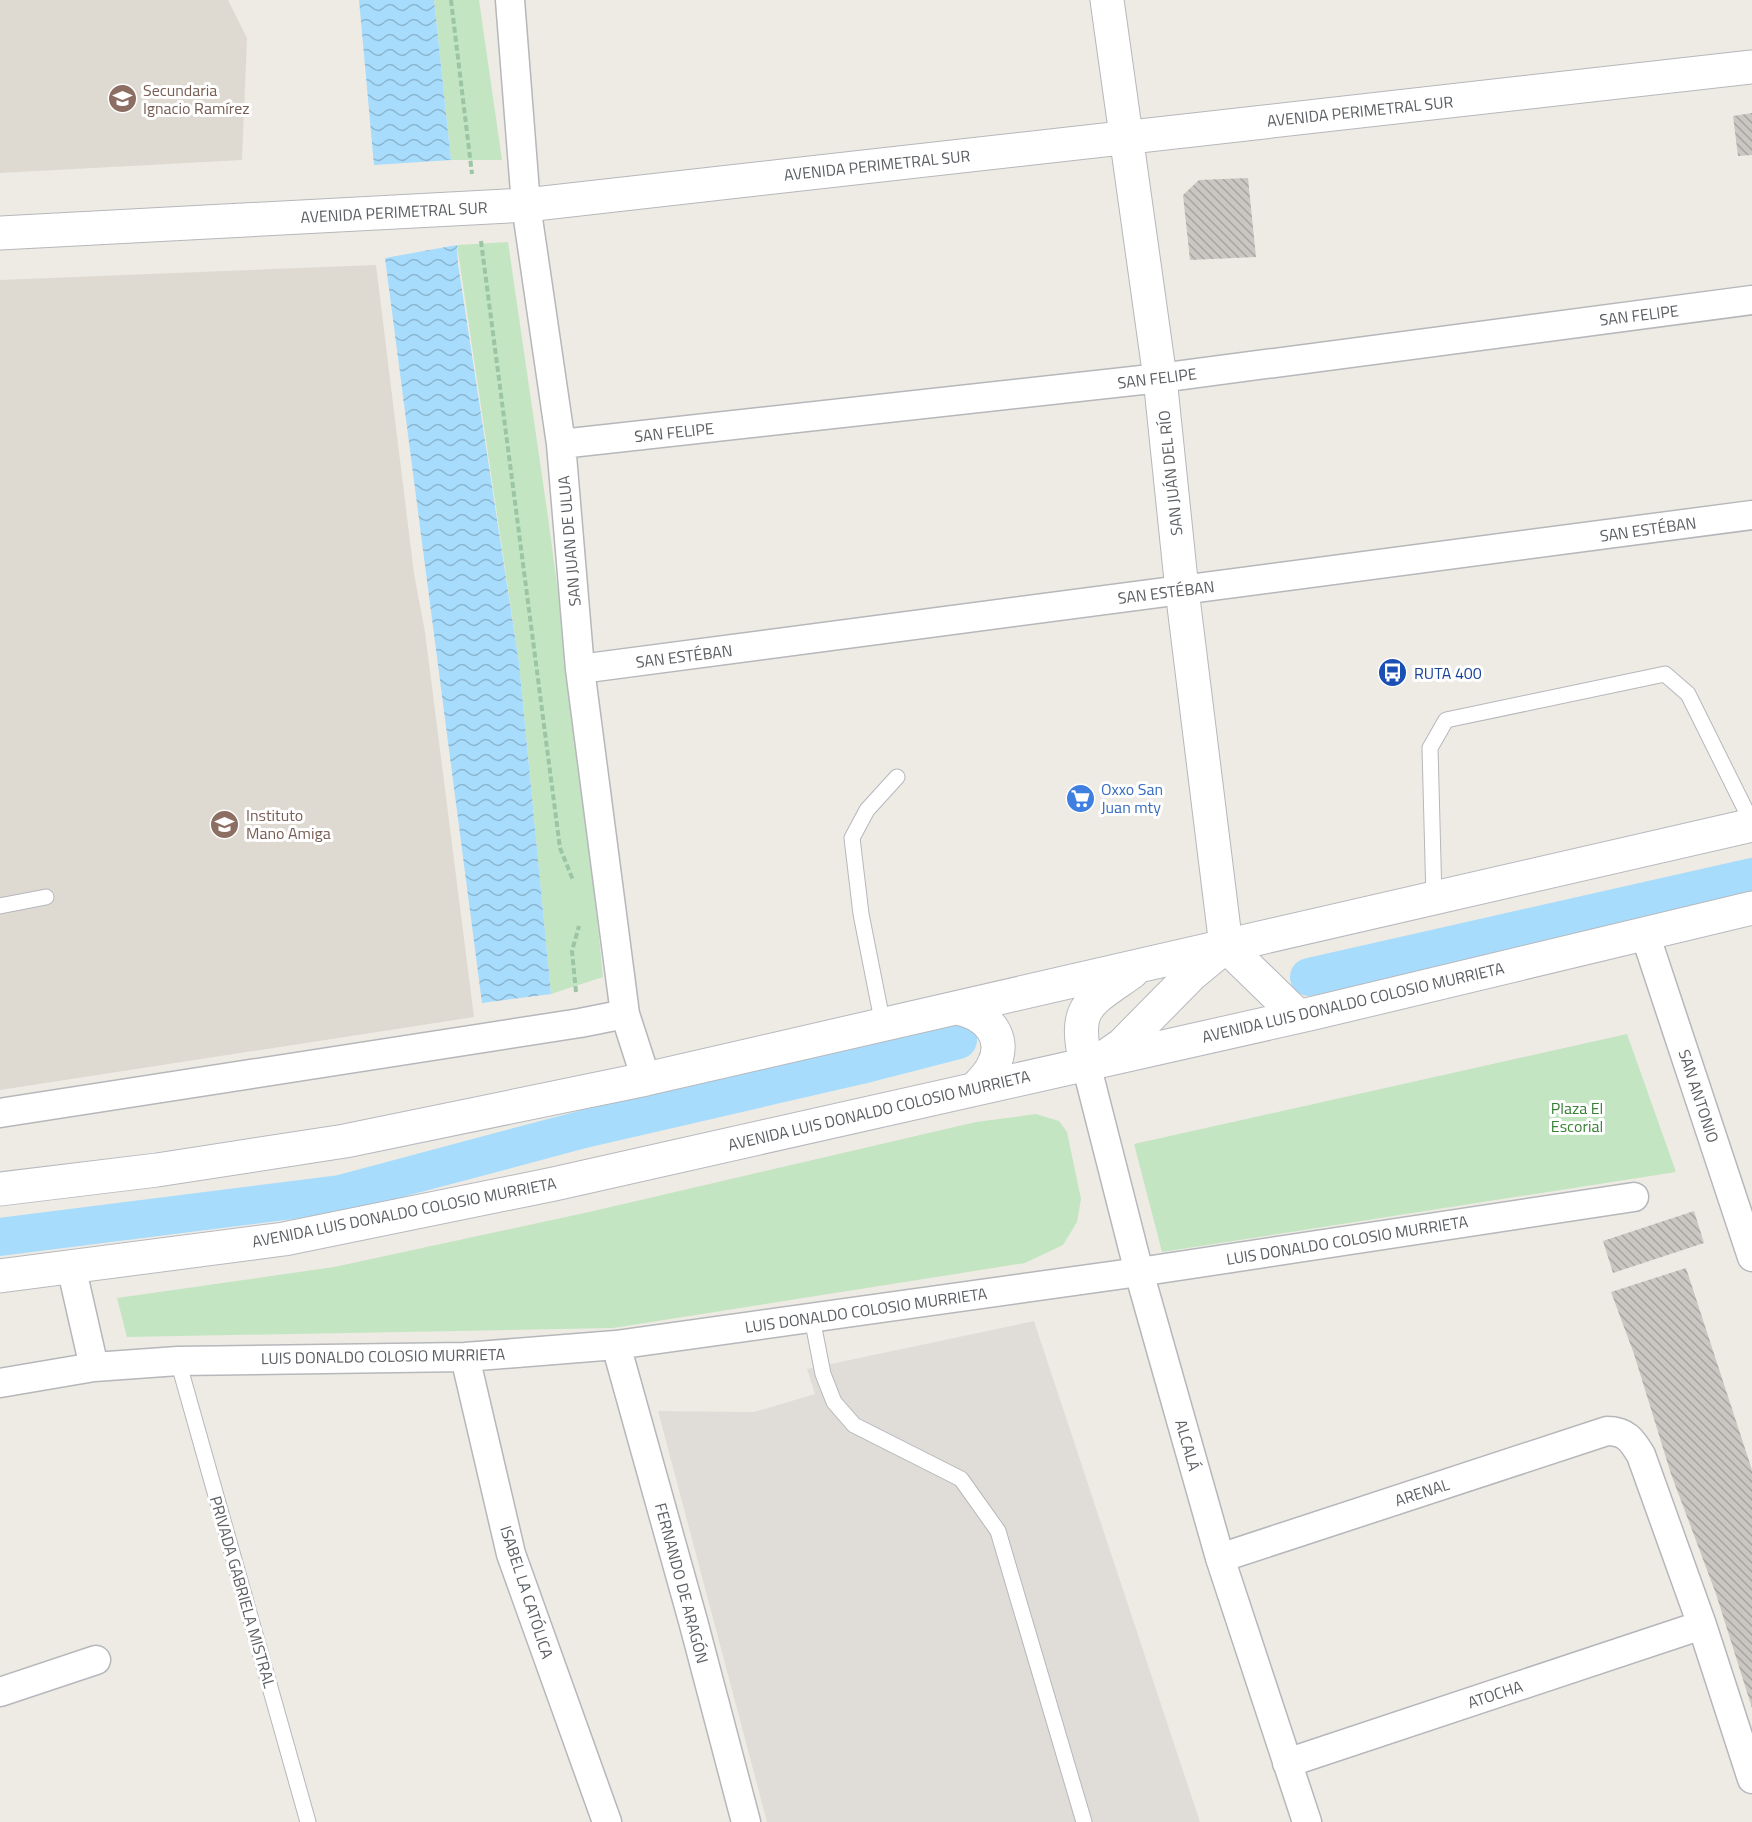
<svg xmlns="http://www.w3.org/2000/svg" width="1752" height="1822" viewBox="0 0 1752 1822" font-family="'Titillium Web',sans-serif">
<defs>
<pattern id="water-waves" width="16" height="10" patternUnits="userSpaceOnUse" patternTransform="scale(1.5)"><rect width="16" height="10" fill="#a7dcfc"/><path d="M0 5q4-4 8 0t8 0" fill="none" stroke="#8bb6d0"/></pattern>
<pattern id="building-back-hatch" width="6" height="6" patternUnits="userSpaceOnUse" patternTransform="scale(1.5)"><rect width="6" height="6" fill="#cac6c2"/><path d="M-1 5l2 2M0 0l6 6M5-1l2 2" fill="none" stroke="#a7a4a1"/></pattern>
</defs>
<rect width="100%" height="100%" fill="#eeebe4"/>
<!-- industrial -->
<path fill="#e0ddd9" d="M 1034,1321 L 1200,1822 L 767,1822 L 658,1411 L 754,1412 L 815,1394 L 807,1369 Z"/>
<!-- education -->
<path fill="#dedad2" d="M 0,0 L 228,0 L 247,38 L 242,160 L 0,173 Z
M 376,265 L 414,574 L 425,632 L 474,1017 L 0,1090 L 0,280 Z"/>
<!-- park -->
<path fill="#c4e5c2" d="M 434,0 L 479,0 L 502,160 L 451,160 Z
M 508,242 L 548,517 L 584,788 L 603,977 L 551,994 L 519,663 L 457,245 Z
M 1627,1034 L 1676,1172 L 1162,1252 L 1134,1144 Z
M 1036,1114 L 1059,1121 L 1067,1132 L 1081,1199 L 1077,1222 L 1063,1245 L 1025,1263 L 613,1328 L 127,1337 L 117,1298 L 334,1267 L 589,1212 L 976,1122 Z"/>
<!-- water -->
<path fill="url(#water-waves)" d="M 359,0 L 434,0 L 451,160 L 374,165 Z
M 457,245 L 458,264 L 519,663 L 551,994 L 482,1003 L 385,258 Z"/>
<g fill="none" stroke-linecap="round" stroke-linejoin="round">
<!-- canal -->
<path stroke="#a7dcfc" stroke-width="38" d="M 1309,977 L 1752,877
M 0,1237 L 340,1194 L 584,1129 L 861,1065 L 958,1040"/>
</g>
<!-- building -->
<path fill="url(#building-back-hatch)" d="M 1752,113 L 1752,155 L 1738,156 L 1733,116 Z
M 1248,178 L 1256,257 L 1190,260 L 1183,195 L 1199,180 Z
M 1694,1211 L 1704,1243 L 1613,1273 L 1603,1241 Z
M 1686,1268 L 1752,1470 L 1752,1708 L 1716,1594 L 1671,1474 L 1634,1354 L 1611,1292 Z"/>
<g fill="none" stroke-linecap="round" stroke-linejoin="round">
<defs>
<path id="service" d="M 1434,899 L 1430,748 L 1446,720 L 1665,674 L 1688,694 L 1752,823
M 0,906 L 46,897
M 883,1025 L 861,914 L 852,838 L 867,810 L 897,777
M 812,1318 L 823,1374 L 834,1402 L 854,1425 L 961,1479 L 998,1531 L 1084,1822
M 178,1361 L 308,1822"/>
<path id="minor" d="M 510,0 L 526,205 L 561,444 L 580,669 L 625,1014 L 646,1079
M 561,444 L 1160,378 L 1752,300
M 580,669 L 1752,515
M 1645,934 L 1752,1257
M 1086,1064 L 1139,1272 L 1220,1558 L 1307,1822
M 0,1113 L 580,1023 L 625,1014
M 71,1266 L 94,1367
M 616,1345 L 693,1621 L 746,1822
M 465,1357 L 511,1554 L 607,1822
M 0,1383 L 94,1367 L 178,1361 L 465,1357 L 616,1345 L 1139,1272 L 1634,1197
M 1220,1558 L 1607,1431 C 1626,1431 1632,1440 1641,1455 L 1702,1625 L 1752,1779
M 0,1692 L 96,1660
M 1287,1763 L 1702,1625"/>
<path id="tertiary" d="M 1107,0 L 1160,378 L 1182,590 L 1226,946
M 0,233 L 526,205 L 1752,67"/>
<path id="secondary" d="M 957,1008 C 985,1013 1009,1036 993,1066 C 989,1075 981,1082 975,1089
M 1106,1056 L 1122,1045 L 1192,974 L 1226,946 L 1298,1016
M 1086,1064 C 1073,1006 1087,1004 1132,972
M 0,1189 L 157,1170 L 345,1141 L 646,1079 L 1752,825
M 0,1276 L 284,1239 L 554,1184 L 1314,1013 L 1752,908"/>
</defs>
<!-- service casing -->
<use href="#service" stroke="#b5b7bb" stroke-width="17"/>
<!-- minor casing -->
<use href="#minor" stroke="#b5b7bb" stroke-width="31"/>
<!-- tertiary casing -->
<use href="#tertiary" stroke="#b5b7bb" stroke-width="35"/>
<!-- secondary casing -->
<use href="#secondary" stroke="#b6b9be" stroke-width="35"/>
<!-- path -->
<path stroke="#9bc5a4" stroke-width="4" stroke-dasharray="6 3" stroke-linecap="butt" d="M 451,0 L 472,174
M 481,241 L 560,848 L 573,880
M 576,992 L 572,951 L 579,926"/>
<!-- service -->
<use href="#service" stroke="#fff" stroke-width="15"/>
<!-- minor -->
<use href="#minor" stroke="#fff" stroke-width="28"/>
<!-- tertiary -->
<use href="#tertiary" stroke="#fff" stroke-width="33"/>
<!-- secondary -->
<use href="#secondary" stroke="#fff" stroke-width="33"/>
</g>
<!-- icons -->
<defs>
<symbol id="school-disc" viewBox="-11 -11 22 22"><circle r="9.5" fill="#8d6e63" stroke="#fff"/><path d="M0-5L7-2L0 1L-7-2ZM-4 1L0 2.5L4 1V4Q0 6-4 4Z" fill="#fff"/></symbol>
<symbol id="bus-disc" viewBox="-11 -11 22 22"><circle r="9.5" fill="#1a4fb4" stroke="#fff"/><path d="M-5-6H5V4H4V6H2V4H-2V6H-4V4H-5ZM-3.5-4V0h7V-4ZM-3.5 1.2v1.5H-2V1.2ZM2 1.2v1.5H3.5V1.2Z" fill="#fff"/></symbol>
<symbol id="supermarket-disc" viewBox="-11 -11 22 22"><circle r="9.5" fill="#3f7fe0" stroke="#fff"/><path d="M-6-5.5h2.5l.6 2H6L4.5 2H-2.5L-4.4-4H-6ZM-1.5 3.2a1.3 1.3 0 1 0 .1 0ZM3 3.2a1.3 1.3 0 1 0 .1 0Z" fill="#fff"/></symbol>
</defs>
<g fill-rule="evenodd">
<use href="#school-disc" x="106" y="82" width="33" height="33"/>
<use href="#bus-disc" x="1376" y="656" width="33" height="33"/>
<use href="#supermarket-disc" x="1064" y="782" width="33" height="33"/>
<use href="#school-disc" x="208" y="808" width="33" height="33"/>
</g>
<g text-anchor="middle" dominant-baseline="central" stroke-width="6" stroke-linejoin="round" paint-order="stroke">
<!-- education labels -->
<g font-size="16" fill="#785e54" stroke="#fff" text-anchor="start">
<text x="143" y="90">Secundaria<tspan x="143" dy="18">Ignacio Ramírez</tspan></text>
<text x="246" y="815">Instituto<tspan x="246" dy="18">Mano Amiga</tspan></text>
</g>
<!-- street labels -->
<g font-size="16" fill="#5c6064" stroke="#fff">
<text transform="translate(1360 111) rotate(-6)">AVENIDA PERIMETRAL SUR</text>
<text transform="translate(877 165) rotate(-6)">AVENIDA PERIMETRAL SUR</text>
<text transform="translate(394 212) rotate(-3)">AVENIDA PERIMETRAL SUR</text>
<text transform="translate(1639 315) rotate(-7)">SAN FELIPE</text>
<text transform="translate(1157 378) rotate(-7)">SAN FELIPE</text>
<text transform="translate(674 432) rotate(-6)">SAN FELIPE</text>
<text transform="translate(1170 473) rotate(-96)">SAN JUÁN DEL RÍO</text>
<text transform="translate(1648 529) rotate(-8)">SAN ESTÉBAN</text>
<text transform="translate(569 541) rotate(-95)">SAN JUAN DE ULUA</text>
<text transform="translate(1166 592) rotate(-7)">SAN ESTÉBAN</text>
<text transform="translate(684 656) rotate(-7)">SAN ESTÉBAN</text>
<text transform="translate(1353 1002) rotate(-13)">AVENIDA LUIS DONALDO COLOSIO MURRIETA</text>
<text transform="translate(1699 1096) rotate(72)">SAN ANTONIO</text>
<text transform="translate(879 1110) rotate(-13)">AVENIDA LUIS DONALDO COLOSIO MURRIETA</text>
<text transform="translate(404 1212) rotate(-11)">AVENIDA LUIS DONALDO COLOSIO MURRIETA</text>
<text transform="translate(1347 1240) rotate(-9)">LUIS DONALDO COLOSIO MURRIETA</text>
<text transform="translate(866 1310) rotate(-8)">LUIS DONALDO COLOSIO MURRIETA</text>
<text transform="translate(383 1356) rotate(-1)">LUIS DONALDO COLOSIO MURRIETA</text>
<text transform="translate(1188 1445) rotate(74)">ALCALÁ</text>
<text transform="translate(1422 1492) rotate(-18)">ARENAL</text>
<text transform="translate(682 1583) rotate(75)">FERNANDO DE ARAGÓN</text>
<text transform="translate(243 1592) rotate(74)">PRIVADA GABRIELA MISTRAL</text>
<text transform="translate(527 1592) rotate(72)">ISABEL LA CATÓLICA</text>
<text transform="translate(1495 1694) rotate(-18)">ATOCHA</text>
</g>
<!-- transit labels -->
<g font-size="16" fill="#164399" stroke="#fff" text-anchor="start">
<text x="1414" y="673">RUTA 400</text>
</g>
<!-- shop labels -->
<g font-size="16" fill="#366cbe" stroke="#fff" text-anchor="start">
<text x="1101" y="789">Oxxo San<tspan x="1101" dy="18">Juan mty</tspan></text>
</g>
<!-- park labels -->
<g font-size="16" fill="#388137" stroke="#fff">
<text x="1577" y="1108">Plaza El<tspan x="1577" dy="18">Escorial</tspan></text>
</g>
</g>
</svg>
